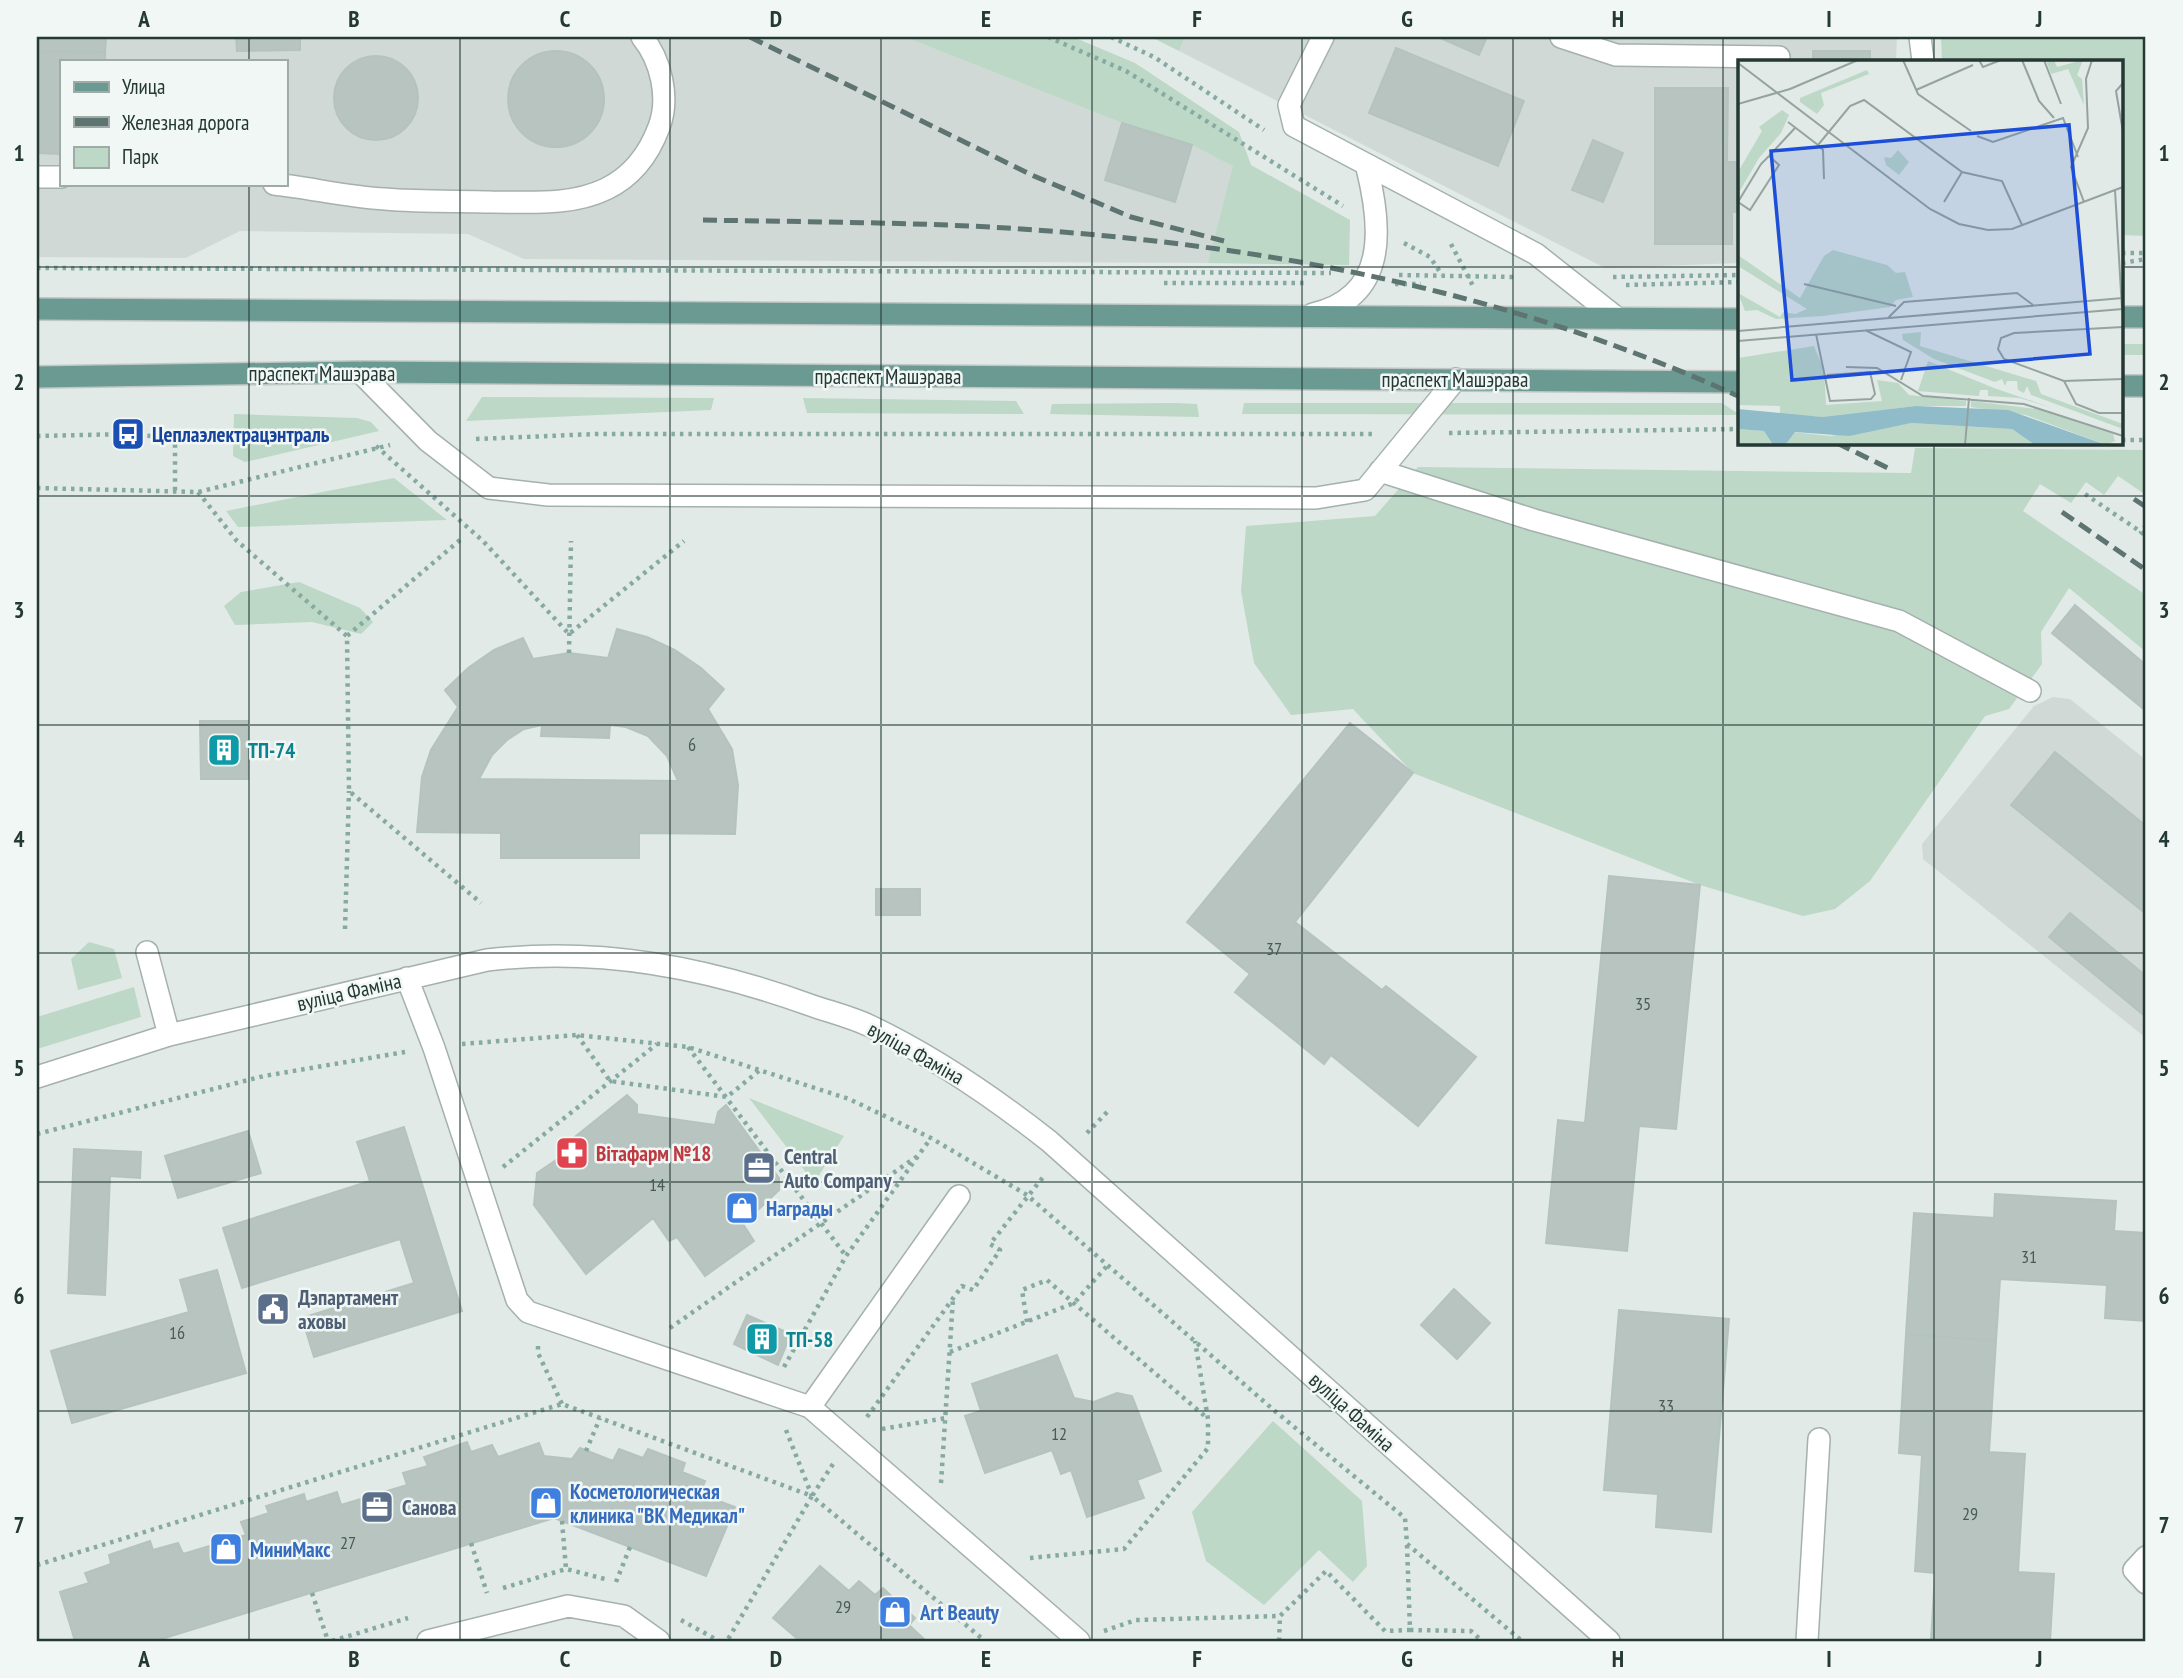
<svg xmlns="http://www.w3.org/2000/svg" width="2183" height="1678" viewBox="0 0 2183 1678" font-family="'PT Sans Narrow',sans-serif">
<rect width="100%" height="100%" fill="#e1eae7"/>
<!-- built -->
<path fill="#d0d9d6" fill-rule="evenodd" d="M 37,37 L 905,37 L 1122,123 L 1192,145 L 1234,166 L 1208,263 L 524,259 L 468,234 L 240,231 L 186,258 L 37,257 ZM 61,61 L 285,61 L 285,184 L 61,184 Z
M 1185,37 L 1897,37 L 1896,61 L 1740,61 L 1740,263 L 1605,268 L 1179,51 Z
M 2053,697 L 2070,699 L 2146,760 L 2146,1038 L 1923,859 L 1922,844 L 2034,706 Z"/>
<!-- green -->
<path fill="#bdd8c6" d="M 905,37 L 1073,37 L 1135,63 L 1239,132 L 1251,165 L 1350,220 L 1349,265 L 1208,263 L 1233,166 L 1192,145 L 1122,123 Z
M 1151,37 L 1185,37 L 1179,51 Z
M 1941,37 L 2146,37 L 2146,236 L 2122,235 L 2122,61 L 1942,61 Z
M 2122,344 L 2146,344 L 2146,355 L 2122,355 Z
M 482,397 L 714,398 L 711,410 L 466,421 Z
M 803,398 L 1016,401 L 1024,414 L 807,413 Z
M 1175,403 L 1197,404 L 1199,417 L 1050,414 L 1052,404 Z
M 1244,403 L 1722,403 L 1740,415 L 1242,414 Z
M 234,414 L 357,418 L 371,422 L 379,431 L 245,462 L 233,456 Z
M 1915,448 L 2146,450 L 2146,495 L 2118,476 L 2104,495 L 2086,482 L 2071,503 L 2040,484 L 2023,511 L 2146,595 L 2146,652 L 2069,588 L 2041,632 L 2042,664 L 2009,709 L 1985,716 L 1870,881 L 1835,909 L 1803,916 L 1700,885 L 1413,773 L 1353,709 L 1291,715 L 1254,663 L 1241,591 L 1246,526 L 1375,516 L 1418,467 L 1911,473 Z
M 394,478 L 447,520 L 238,527 L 226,511 Z
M 299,582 L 360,608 L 373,622 L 361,634 L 312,622 L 235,625 L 224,606 L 241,592 Z
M 89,942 L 114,949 L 122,978 L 78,990 L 71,959 Z
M 134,987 L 141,1017 L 37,1049 L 37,1017 Z
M 749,1098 L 844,1136 L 814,1183 Z
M 1273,1421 L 1362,1501 L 1367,1566 L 1353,1582 L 1319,1550 L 1264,1605 L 1206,1561 L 1192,1512 Z"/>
<!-- building -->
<path fill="#b7c4c0" stroke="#b5c3be" stroke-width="2" fill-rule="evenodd" d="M 37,37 L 106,37 L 105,52 L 37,51 Z
M 236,37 L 300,37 L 300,50 L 237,51 Z
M 1438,37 L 1487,37 L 1479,55 Z
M 1396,48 L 1524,101 L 1498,166 L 1369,113 Z
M508 99a48 48 0 1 1 96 0a48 48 0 1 1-96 0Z
M 37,51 L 105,52 L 105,61 L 61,61 L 61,154 L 37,153 Z
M 1813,51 L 1870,51 L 1870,61 L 1813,61 Z
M334 98a42 42 0 1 1 84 0a42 42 0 1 1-84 0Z
M 1655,88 L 1728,88 L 1727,162 L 1740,162 L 1740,212 L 1732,212 L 1732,244 L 1655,244 Z
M 1122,123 L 1192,145 L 1175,202 L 1105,180 Z
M 1593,140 L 1623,153 L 1603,202 L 1572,190 Z
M 2075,605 L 2146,665 L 2146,711 L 2052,633 Z
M 617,629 L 647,637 L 675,650 L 701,668 L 724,689 L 708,709 L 732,749 L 738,785 L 735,834 L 639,833 L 639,858 L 501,858 L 501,833 L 417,832 L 422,777 L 431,750 L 458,707 L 445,690 L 468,668 L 494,650 L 523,638 L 533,659 L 569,653 L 608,658 ZM 542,725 L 541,736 L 609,738 L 610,725 L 626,727 L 648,736 L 667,756 L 678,781 L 479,779 L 492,755 L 507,740 L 524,729 Z
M 200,721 L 248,721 L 248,779 L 201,779 Z
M 1350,723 L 1413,773 L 1295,922 L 1382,990 L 1386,986 L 1476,1057 L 1418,1126 L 1331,1055 L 1324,1064 L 1235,992 L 1250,974 L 1187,922 Z
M 2055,752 L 2146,826 L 2146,914 L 2011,805 Z
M 1609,876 L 1700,885 L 1676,1129 L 1639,1126 L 1627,1251 L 1546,1243 L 1558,1120 L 1585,1123 Z
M 876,889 L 920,889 L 920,915 L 876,915 Z
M 2070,913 L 2146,976 L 2146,1017 L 2049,937 Z
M 627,1095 L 637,1105 L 637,1114 L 715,1125 L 718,1112 L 726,1105 L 779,1178 L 779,1190 L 743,1224 L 754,1241 L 705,1276 L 677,1237 L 669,1241 L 653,1218 L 586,1274 L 534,1205 L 537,1173 L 559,1158 L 561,1148 Z
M 404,1127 L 462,1311 L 314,1357 L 302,1318 L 414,1283 L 400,1239 L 242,1288 L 223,1228 L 370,1181 L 357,1142 Z
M 248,1131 L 261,1173 L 178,1198 L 165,1156 Z
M 74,1149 L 141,1152 L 140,1178 L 110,1176 L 105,1295 L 68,1293 Z
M 1995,1194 L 2116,1201 L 2114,1231 L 2146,1233 L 2146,1321 L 2105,1318 L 2107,1285 L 2000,1279 L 1996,1341 L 1906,1334 L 1914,1213 L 1994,1218 Z
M 217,1270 L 246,1373 L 72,1423 L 51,1351 L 189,1312 L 180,1280 Z
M 1454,1289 L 1490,1323 L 1457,1359 L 1421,1325 Z
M 1619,1310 L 1729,1319 L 1711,1532 L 1656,1527 L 1658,1494 L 1604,1490 Z
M 747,1315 L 791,1334 L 778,1365 L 734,1344 Z
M 1906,1334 L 1996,1341 L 1989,1452 L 2025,1454 L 2018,1572 L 2054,1574 L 2050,1641 L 1931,1641 L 1935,1573 L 1915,1571 L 1922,1455 L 1899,1453 Z
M 1057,1355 L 1074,1398 L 1094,1402 L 1117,1393 L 1132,1396 L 1161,1471 L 1137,1480 L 1144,1498 L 1087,1517 L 1071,1470 L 1061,1474 L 1052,1450 L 985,1473 L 965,1416 L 981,1411 L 972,1384 Z
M 467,1442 L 471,1452 L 492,1445 L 498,1457 L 539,1443 L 544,1456 L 572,1459 L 580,1448 L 613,1461 L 619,1449 L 643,1458 L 648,1449 L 685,1463 L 682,1472 L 705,1481 L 700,1494 L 735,1507 L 706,1576 L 554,1518 L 155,1641 L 75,1641 L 60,1592 L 89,1583 L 85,1573 L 111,1564 L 109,1555 L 150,1541 L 153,1550 L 178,1543 L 183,1554 L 246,1535 L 241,1522 L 269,1513 L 266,1506 L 304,1494 L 306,1502 L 337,1492 L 341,1505 L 407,1485 L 403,1473 L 428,1466 L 424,1457 Z
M 820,1566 L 849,1591 L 859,1581 L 875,1595 L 883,1588 L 915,1618 L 909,1625 L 926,1641 L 800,1641 L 773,1618 Z"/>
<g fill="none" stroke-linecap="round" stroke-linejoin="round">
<defs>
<path id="minor" d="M 1323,37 L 1289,105 L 1294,126 L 1536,254 L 1617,318
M 1561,37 L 1616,55 L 1779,57
M 1920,37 L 1923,61
M 37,177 L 61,177
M 274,184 C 311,188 348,197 385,199 C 420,202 456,201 491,202 C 529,202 571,206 606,189 C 633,176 649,154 659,127 C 670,98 661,60 642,37
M 1313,314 C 1388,297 1382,228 1367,168
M 360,372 L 428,441 L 489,488 L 548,495 L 1316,498 L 1365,490 L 1456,379
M 1380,471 L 1534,520 L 1899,621 L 2030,691
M 147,952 L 169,1035
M 407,978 L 434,1048 L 517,1300 L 528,1312 L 810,1407 L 1079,1641
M 37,1077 L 169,1035 L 487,960 C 599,947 705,967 810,1005 C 830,1012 851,1017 870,1026 C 935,1057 993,1097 1049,1141 L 1609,1641
M 810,1407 L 959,1196
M 2146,1557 L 2134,1570 L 2146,1583
M 428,1641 L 568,1606 L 624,1616 L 659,1641
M 1807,1641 L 1819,1439"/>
<path id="major" d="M 37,309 L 1740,319
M 2122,317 L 2146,317
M 37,377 L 360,372 L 1740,382
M 2122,386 L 2146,386"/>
</defs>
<!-- minor casing -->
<use href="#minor" stroke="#a5b1ae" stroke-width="24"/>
<!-- major casing -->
<use href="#major" stroke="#c2c7c6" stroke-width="24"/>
<!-- path -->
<path stroke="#86aaa1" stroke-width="4.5" stroke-dasharray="3.5 5" stroke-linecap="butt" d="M 1048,37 L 1126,71 L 1343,206
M 1111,37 L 1154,57 L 1264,130
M 1404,243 L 1430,257 L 1442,275
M 1451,244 L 1473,286
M 2122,253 L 2146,253
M 2122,263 L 2146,259
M 37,268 L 1331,273
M 1399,275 L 1513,277
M 1613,277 L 1740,275
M 1164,283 L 1305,283
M 1395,284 L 1421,284
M 1626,285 L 1740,282
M 1449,433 L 1740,429
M 37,436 L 128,434 L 175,438 L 175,492
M 476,439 L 596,434 L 1374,434
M 2122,440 L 2146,440
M 376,446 L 483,541 L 569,634 L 684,541
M 37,488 L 198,492 L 390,445
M 198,492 L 237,541 L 347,636
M 2085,494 L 2141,532
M 2146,525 L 2141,532 L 2146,536
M 460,540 L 347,636 L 349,791 L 481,903
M 569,653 L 571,541
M 345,929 L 349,791
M 577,1035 L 610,1081 L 727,1097 L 761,1069
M 462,1044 L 577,1035 L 688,1047 L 849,1099 L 931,1138 L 1027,1195 L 1276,1412 L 1405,1518 L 1407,1544 L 1522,1641
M 688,1047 L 846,1256
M 1087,1133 L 1109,1110
M 37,1134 L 264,1076 L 405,1052
M 503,1167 L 657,1044
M 1027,1322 L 1022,1290 L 1047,1280 L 1207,1418
M 670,1328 L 919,1155
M 538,1346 L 538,1353 L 562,1404
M 950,1352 L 1074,1303 L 1107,1266
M 784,1367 L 846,1256 L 931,1138
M 867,1417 L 962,1286 L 973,1290 L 1000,1250 L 990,1244 L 1044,1176
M 882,1429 L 946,1418
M 786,1430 L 812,1496
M 586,1451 L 600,1418
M 833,1464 L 812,1496 L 985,1641
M 941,1483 L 953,1299
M 562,1521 L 566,1569
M 471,1543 L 487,1593
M 1407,1545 L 1410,1630 L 1471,1631 L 1482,1641
M 1030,1558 L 1124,1549 L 1208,1448 L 1208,1419 L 1195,1341
M 37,1565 L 562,1404 L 812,1496 L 727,1641
M 616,1582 L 630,1547
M 503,1588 L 566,1569 L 609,1580
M 312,1593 L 328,1641
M 681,1620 L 719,1641
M 1104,1631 L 1136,1620 L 1280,1616
M 332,1641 L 408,1618
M 1279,1641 L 1280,1616 L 1326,1571 L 1385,1631 L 1410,1630"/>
<!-- minor -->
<use href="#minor" stroke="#fff" stroke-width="21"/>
<!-- major -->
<use href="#major" stroke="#6b9a92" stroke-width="21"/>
<!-- rail -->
<path stroke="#5e7470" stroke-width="5" stroke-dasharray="14 7" stroke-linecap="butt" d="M 750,37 L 1034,176 L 1131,217 L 1224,241
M 703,220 C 804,222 906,222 1007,228 C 1263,244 1506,290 1740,397
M 1837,443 L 1892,470
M 2134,499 L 2146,507
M 2062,512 L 2146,570"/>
</g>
<!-- grid -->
<path fill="none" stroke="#243834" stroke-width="2" stroke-opacity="0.55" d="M 249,37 L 249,61M 460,37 L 460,1641M 670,37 L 670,1641M 881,37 L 881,1641M 1092,37 L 1092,1641M 1302,37 L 1302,1641M 1513,37 L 1513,1641M 1723,37 L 1723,1641M 1934,37 L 1934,61M 249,184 L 249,1641M 37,267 L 1740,267M 2122,267 L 2146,267M 1934,443 L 1934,1641M 37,496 L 2146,496M 37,725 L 2146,725M 37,953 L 2146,953M 37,1182 L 2146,1182M 37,1411 L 2146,1411"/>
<!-- icons -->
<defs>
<symbol id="bus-square" viewBox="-11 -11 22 22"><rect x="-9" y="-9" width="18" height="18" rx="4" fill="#1a4fb4" stroke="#f1f7f4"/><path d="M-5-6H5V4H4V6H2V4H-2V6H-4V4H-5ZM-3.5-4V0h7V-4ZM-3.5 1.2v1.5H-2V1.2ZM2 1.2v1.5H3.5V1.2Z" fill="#fff"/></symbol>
<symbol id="building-square" viewBox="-11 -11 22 22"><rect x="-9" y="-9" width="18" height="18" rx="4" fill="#0f9aa8" stroke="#f1f7f4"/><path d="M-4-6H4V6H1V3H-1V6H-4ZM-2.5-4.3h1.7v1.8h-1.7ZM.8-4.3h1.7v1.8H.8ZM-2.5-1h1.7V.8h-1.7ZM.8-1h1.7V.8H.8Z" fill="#fff"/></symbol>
<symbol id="pharmacy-square" viewBox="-11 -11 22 22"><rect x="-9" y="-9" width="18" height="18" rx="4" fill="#e0444e" stroke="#f1f7f4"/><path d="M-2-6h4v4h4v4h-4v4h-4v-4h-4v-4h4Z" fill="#fff"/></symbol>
<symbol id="office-square" viewBox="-11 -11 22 22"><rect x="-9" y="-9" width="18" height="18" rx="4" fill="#5c6f8a" stroke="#f1f7f4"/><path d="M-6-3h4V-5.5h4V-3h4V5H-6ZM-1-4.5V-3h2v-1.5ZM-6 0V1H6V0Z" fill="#fff"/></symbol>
<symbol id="shop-square" viewBox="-11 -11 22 22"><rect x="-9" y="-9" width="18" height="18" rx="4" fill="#3f7fe0" stroke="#f1f7f4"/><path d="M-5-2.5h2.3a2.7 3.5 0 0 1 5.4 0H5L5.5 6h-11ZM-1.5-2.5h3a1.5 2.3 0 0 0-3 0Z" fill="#fff"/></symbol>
<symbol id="civic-square" viewBox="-11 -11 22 22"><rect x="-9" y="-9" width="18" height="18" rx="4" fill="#5c6f8a" stroke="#f1f7f4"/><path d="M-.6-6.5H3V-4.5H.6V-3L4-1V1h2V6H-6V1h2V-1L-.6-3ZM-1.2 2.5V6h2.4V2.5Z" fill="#fff"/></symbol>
</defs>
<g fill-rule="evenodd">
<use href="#bus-square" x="109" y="415" width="38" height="38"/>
<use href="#building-square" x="205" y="731" width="38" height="38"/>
<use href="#pharmacy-square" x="553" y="1134" width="38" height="38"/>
<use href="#office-square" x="740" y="1149" width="38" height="38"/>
<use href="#shop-square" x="723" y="1189" width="38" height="38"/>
<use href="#civic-square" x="254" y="1290" width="38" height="38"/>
<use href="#building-square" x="743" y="1320" width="38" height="38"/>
<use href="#shop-square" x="527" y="1484" width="38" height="38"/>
<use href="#office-square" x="358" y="1488" width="38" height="38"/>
<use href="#shop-square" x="207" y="1530" width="38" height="38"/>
<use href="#shop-square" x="876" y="1593" width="38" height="38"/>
</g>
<g text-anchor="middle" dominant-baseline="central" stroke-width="5" stroke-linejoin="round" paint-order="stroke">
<!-- number labels -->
<g font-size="18" fill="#495b57">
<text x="692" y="744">6</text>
<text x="1274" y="948">37</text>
<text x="1643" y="1003">35</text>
<text x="657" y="1184">14</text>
<text x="2029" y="1256">31</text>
<text x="177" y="1332">16</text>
<text x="1666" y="1405">33</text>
<text x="1059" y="1433">12</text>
<text x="1970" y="1513">29</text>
<text x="348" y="1542">27</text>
<text x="843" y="1606">29</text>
</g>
<!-- street labels -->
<g font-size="21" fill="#243834" stroke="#f1f7f4">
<text x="322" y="373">праспект Машэрава</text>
<text x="888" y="376">праспект Машэрава</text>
<text x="1455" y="379">праспект Машэрава</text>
<text transform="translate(349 992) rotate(-13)">вуліца Фаміна</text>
<text transform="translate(916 1053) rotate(29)">вуліца Фаміна</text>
<text transform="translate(1352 1412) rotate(42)">вуліца Фаміна</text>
</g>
<!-- transit labels -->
<g font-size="21" font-weight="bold" fill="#164399" stroke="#f1f7f4" text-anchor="start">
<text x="152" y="434">Цеплаэлектрацэнтраль</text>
</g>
<!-- culture labels -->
<g font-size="21" font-weight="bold" fill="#0d838f" stroke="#f1f7f4" text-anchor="start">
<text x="248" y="750">ТП-74</text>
<text x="786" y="1339">ТП-58</text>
</g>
<!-- health labels -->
<g font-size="21" font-weight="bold" fill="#be3a42" stroke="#f1f7f4" text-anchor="start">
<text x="596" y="1153">Вітафарм №18</text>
</g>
<!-- service labels -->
<g font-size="21" font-weight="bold" fill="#4e5e75" stroke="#f1f7f4" text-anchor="start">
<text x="784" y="1156">Central<tspan x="784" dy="24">Auto Company</tspan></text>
<text x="298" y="1297">Дэпартамент<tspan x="298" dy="24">аховы</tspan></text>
<text x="402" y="1507">Санова</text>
</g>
<!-- shop labels -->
<g font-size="21" font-weight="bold" fill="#366cbe" stroke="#f1f7f4" text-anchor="start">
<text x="766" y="1208">Награды</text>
<text x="570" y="1491">Косметологическая<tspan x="570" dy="24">клиника "ВК Медикал"</tspan></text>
<text x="250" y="1549">МиниМакс</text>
<text x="920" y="1612">Art Beauty</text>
</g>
</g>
<!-- overview -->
<g transform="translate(1738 60)">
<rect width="385" height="385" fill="#e1eae7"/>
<path d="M 308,0 L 316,0 L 319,7 L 345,0 L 339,15 L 344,19 L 346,45 L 330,9 L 313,14 ZM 129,10 L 131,14 L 83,33 L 86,45 L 79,54 L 62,42 L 62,38 ZM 44,50 L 51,55 L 43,73 L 21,98 L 0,134 L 0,112 L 24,71 L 21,67 ZM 160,90 L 171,102 L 161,115 L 148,105 L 146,97 L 153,98 ZM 95,190 L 149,205 L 158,213 L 167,212 L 175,237 L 158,240 L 152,247 L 85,256 L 38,259 L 19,250 L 7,251 L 0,233 L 42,257 L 45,252 L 57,254 L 69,249 L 0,206 L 0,195 L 62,238 L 86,196 ZM 183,272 L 182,286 L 298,321 L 303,334 L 385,364 L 385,369 L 293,335 L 289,326 L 286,333 L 280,330 L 279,321 L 269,321 L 267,326 L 264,319 L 257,322 L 196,299 L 165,280 L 164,274 ZM 76,286 L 86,310 L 88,345 L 144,341 L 139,320 L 160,323 L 171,335 L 228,341 L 228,346 L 178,346 L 84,357 L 42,355 L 42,346 L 0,345 L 0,298 ZM 190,301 L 256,328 L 314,348 L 282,338 L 250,336 L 250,330 L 242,330 L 241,336 L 180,331 ZM 233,341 L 298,349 L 375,374 L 377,381 L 368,385 L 288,355 L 233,347 ZM 173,363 L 274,369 L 297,385 L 47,385 L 54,372 L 92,376 ZM 0,369 L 26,371 L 35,385 L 0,385 Z" fill="#bdd8c6"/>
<path d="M 178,346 L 270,350 L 368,385 L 297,385 L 274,369 L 173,363 L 111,376 L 57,372 L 47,385 L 35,385 L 26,371 L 0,369 L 0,349 L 84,357 Z" fill="#90bbc8"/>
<path fill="none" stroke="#95a39f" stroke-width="2" d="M 165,0 L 180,34 L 233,71M 241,0 L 245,7 L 263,0M 284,0 L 301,41 L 316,58M 306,0 L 323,44M 0,3 L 192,149 L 221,164 L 250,170 L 274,169 L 385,127M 385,23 L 378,31 L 385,72M 178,30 L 235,5M 0,44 L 52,29 L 120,0M 50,62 L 80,85M 239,76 L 255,82 L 325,58 L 340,97M 31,96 L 41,105 L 12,150 L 0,142 L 23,104 L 31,96 L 57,68M 86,119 L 85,90 L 80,85 L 112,46 L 126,40 L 224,112 L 264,121 L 284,165M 377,130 L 384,249M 206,142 L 224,112M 346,142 L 333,107 L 350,68 L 348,19 L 354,0M 66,224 L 158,246M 150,258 L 166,242 L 279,233 L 295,245M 127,270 L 173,292 L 163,320M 0,271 L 385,238M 78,274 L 92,341 L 133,339 L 137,334 L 132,312 L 89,315M 0,281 L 385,249M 108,307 L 139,308 L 185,336 L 286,344 L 385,376M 385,319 L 326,321 L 338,344 L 361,353 L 385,353M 326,321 L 266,299 L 260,289 L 263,278 L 276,273 L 385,267M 227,385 L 231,338"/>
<path fill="#1d4ed8" fill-opacity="0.15" stroke="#1d4ed8" stroke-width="3.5" d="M 331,65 L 352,294 L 54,320 L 33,91 Z"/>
<rect width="385" height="385" fill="none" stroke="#243834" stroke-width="3.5"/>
</g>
<!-- border -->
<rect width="2183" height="1678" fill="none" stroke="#f1f7f4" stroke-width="77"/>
<!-- legend -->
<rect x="60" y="60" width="228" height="126" fill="#f1f7f4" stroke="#9faba7" stroke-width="2"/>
<rect x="74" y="82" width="35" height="10" fill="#6b9a92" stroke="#9faba7" stroke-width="2"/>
<text x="122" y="94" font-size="21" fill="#243834">Улица</text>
<rect x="74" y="117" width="35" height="10" fill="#5e7470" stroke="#9faba7" stroke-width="2"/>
<text x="122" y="130" font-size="21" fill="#243834">Железная дорога</text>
<rect x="74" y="147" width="35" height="21" fill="#bdd8c6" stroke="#9faba7" stroke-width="2"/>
<text x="122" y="164" font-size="21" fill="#243834">Парк</text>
<rect x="38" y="38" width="2106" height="1602" fill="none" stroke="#243834" stroke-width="2.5"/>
<g font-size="23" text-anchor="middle" font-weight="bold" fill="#243834">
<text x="144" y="27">A</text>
<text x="354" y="27">B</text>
<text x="565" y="27">C</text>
<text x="776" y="27">D</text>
<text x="986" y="27">E</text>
<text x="1197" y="27">F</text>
<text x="1407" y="27">G</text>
<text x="1618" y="27">H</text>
<text x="1829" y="27">I</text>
<text x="2039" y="27">J</text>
<text x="19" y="161">1</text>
<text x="2164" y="161">1</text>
<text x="19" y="390">2</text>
<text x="2164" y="390">2</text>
<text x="19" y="618">3</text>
<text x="2164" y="618">3</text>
<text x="19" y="847">4</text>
<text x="2164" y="847">4</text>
<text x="19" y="1076">5</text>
<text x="2164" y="1076">5</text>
<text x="19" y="1304">6</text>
<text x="2164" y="1304">6</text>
<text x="19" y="1533">7</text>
<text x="2164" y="1533">7</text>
<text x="144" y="1667">A</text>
<text x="354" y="1667">B</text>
<text x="565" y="1667">C</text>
<text x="776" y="1667">D</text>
<text x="986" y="1667">E</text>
<text x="1197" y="1667">F</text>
<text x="1407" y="1667">G</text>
<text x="1618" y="1667">H</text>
<text x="1829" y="1667">I</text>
<text x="2039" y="1667">J</text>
</g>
</svg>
